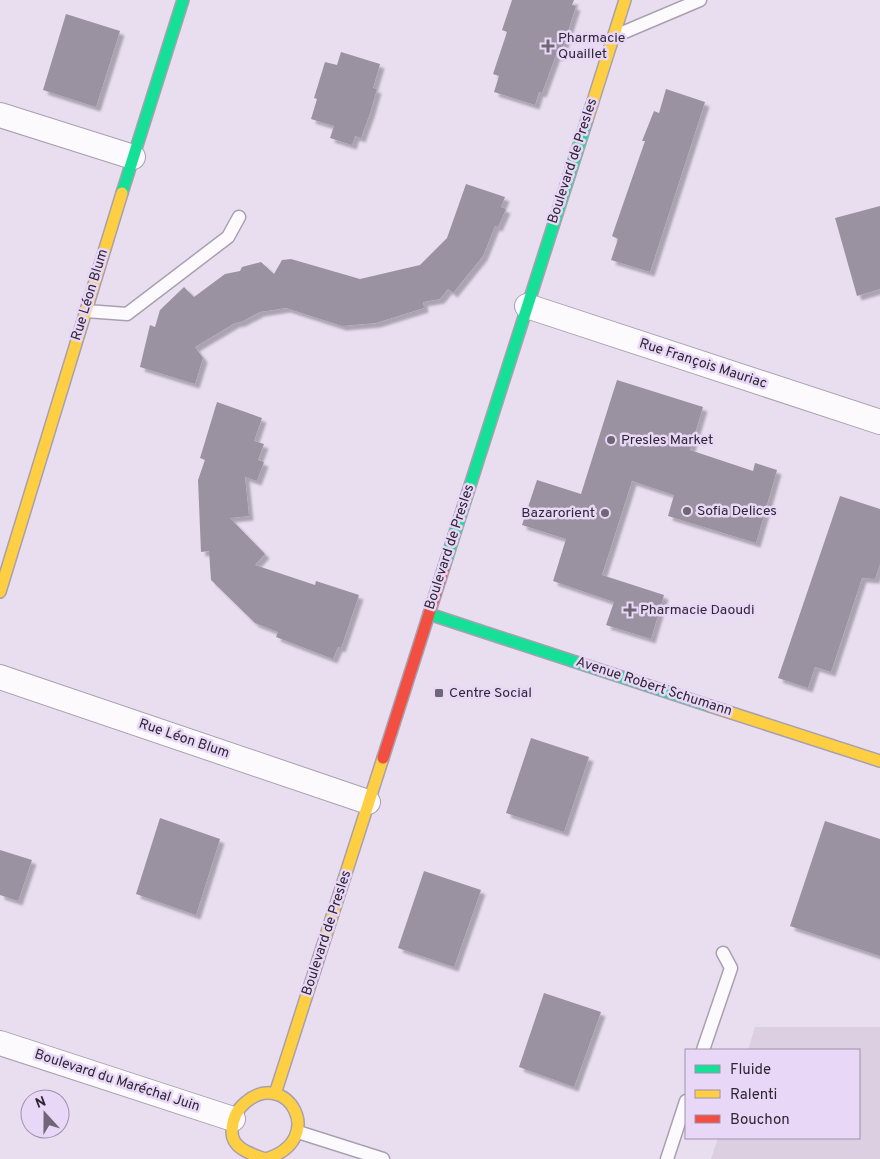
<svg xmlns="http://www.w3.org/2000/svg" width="880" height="1159" viewBox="0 0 880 1159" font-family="Overpass,sans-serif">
<defs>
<filter id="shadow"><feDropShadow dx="4.5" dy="4.5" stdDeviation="1" flood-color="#0004"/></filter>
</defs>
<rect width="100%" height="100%" fill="#e8def0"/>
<!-- education -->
<path fill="#dbcfe1" d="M 755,1027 L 880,1027 L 880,1159 L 711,1159 L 718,1138 L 859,1138 L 859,1050 L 748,1050 Z"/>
<!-- building -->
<path fill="#9a92a1" filter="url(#shadow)" d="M 512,0 L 574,0 L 572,5 L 576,6 L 560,56 L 556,55 L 542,93 L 539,92 L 535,105 L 494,92 L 499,76 L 493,74 L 507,32 L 502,30 Z
M 66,14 L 120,31 L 96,107 L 43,90 Z
M 341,52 L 380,64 L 373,88 L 377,89 L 370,113 L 361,138 L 355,136 L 352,145 L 330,138 L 334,126 L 311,119 L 317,99 L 314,98 L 325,62 L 337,65 Z
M 666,89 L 705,102 L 650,272 L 611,260 L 618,239 L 612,236 L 645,141 L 642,141 L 654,111 L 659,113 Z
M 466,184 L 505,197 L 501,207 L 506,209 L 498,227 L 495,226 L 483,256 L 453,293 L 448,289 L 440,299 L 423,302 L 424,308 L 376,323 L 342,326 L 286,308 L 260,312 L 241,322 L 235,323 L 195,347 L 203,358 L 195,384 L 140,367 L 150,325 L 155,327 L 160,310 L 184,287 L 194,297 L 225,274 L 240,271 L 242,267 L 261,262 L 274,274 L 282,260 L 291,259 L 360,279 L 420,265 L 447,238 Z
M 880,206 L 880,289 L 857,296 L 835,218 Z
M 617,380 L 703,407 L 690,450 L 753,471 L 755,463 L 777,470 L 756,543 L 668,516 L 674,495 L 632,481 L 602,575 L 664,595 L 651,639 L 606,625 L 614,602 L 553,581 L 566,539 L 522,525 L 537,480 L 581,494 Z
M 217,402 L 262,418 L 254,441 L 264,444 L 258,460 L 264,462 L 257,481 L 245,477 L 249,516 L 230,518 L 265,554 L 255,565 L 315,585 L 316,581 L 359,595 L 341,648 L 338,647 L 333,659 L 276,637 L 278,632 L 255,623 L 211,580 L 209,551 L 201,552 L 198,480 L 205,460 L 200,458 Z
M 840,496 L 880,509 L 880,564 L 875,579 L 862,578 L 831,672 L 815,667 L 808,688 L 778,678 Z
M 531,738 L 589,757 L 564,832 L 506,813 Z
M 160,818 L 220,839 L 196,915 L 136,894 Z
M 825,821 L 880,839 L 880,956 L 790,926 Z
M 0,850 L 32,860 L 18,901 L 0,895 Z
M 424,871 L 481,890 L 454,967 L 398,948 Z
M 544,993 L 601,1012 L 574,1087 L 519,1067 Z"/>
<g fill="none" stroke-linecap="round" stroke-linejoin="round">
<defs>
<path id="lane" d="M 615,36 L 700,0
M 86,311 L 127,314 L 228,237 L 239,217
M 703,1050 L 731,968 L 723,953
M 298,1132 L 383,1159
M 667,1159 L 686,1101"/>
<path id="street" d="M 0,115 L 133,157
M 527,306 L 880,422
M 0,677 L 368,802
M 0,1043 L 233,1119"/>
<path id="fast" d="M 122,193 L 183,0
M 444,567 L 587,120
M 429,614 L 710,706"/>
<path id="slow" d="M 587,120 L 625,0
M 0,592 L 122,193
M 710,706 L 880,761
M 275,1094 L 383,758
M 265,1159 C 252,1154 232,1149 232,1132 C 232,1120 236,1110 246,1102 C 286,1068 329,1139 266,1159"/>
<path id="jam" d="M 383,758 L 444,567"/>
</defs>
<!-- lane casing -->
<use href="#lane" stroke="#a8a0af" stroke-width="15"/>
<!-- street casing -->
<use href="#street" stroke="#a8a0af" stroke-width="26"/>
<!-- fast casing -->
<use href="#fast" stroke="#a8a0af" stroke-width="14"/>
<!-- slow casing -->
<use href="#slow" stroke="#a8a0af" stroke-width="14"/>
<!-- jam casing -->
<use href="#jam" stroke="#a8a0af" stroke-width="14"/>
<!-- lane -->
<use href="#lane" stroke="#fcfafd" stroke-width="12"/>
<!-- street -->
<use href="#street" stroke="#fcfafd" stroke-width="24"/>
<!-- fast -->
<use href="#fast" stroke="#16e098" stroke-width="11"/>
<!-- slow -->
<use href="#slow" stroke="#ffcf43" stroke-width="11"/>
<!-- jam -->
<use href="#jam" stroke="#f24e42" stroke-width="11"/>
</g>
<!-- markers -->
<g fill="#6f6776" stroke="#e9d7f7" stroke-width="2">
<path d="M545.5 38.5h5v5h5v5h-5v5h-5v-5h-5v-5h5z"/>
<circle cx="611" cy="440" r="5"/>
<circle cx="687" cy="511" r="5"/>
<circle cx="605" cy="513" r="5"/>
<path d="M627.5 602.5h5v5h5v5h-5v5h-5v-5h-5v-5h5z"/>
<rect x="434" y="688" width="10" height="10" rx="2.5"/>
</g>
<g text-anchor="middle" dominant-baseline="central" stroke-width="5" stroke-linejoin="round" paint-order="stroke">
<!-- poi labels -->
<g font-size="14" fill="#2e2734" stroke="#e9d7f7" text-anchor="start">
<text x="558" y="38">Pharmacie<tspan x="558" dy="16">Quaillet</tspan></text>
<text x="621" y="440">Presles Market</text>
<text x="697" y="511">Sofia Delices</text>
<text x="595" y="513" text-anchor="end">Bazarorient</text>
<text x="640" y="610">Pharmacie Daoudi</text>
<text x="449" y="693">Centre Social</text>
</g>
<!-- street labels -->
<g font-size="14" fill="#2e2734" stroke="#e9d7f7">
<text transform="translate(573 161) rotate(-72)">Boulevard de Presles</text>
<text transform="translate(90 295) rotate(-73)">Rue Léon Blum</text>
<text transform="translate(703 364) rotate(18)">Rue François Mauriac</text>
<text transform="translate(450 547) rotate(-72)">Boulevard de Presles</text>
<text transform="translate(654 687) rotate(18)">Avenue Robert Schumann</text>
<text transform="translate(184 739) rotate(19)">Rue Léon Blum</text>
<text transform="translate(327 933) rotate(-72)">Boulevard de Presles</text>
<text transform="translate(117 1081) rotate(18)">Boulevard du Maréchal Juin</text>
</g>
</g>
<!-- legend -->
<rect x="685" y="1049" width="175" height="90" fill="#e9d7f7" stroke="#9e91a9"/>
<rect x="695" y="1065" width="25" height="8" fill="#16e098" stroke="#9e91a9"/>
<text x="730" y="1074" font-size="15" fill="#2e2734">Fluide</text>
<rect x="695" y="1090" width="25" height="8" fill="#ffcf43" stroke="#9e91a9"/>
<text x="730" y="1099" font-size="15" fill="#2e2734">Ralenti</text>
<rect x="695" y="1115" width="25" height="8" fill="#f24e42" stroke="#9e91a9"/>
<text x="730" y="1124" font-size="15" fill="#2e2734">Bouchon</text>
<!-- north arrow -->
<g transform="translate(45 1114) rotate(339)"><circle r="24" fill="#e9d7f7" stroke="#9e91a9"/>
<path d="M0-4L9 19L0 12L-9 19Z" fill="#6f6776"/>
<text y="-8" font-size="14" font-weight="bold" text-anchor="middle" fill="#2e2734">N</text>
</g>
</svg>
